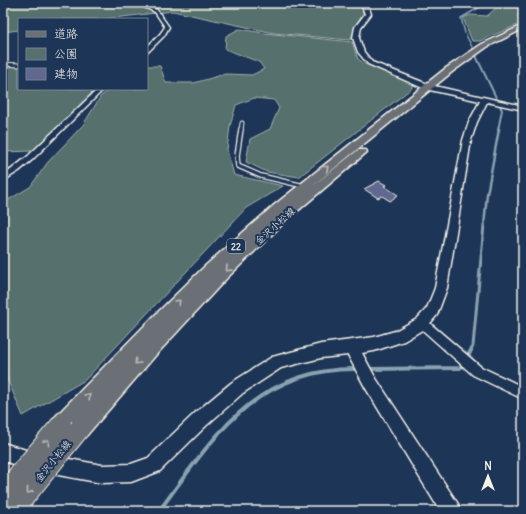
<svg xmlns="http://www.w3.org/2000/svg" width="526" height="514" viewBox="0 0 526 514" font-family="Delius,'Klee One',sans-serif">
<rect width="100%" height="100%" fill="#1d3557"/>
<filter id="ink" filterUnits="userSpaceOnUse"><feTurbulence type="fractalNoise" baseFrequency=".025" numOctaves="2"/><feDisplacementMap in="SourceGraphic" scale="8" xChannelSelector="R" yChannelSelector="G"/><feConvolveMatrix kernelMatrix="1 2 1 2 8 2 1 2 1" color-interpolation-filters="sRGB"/></filter>
<g filter="url(#ink)">
<!-- green -->
<path fill="#55706d" stroke="#a4b0aa" d="M 3,3 L 360,3 L 363,12 L 350,40 L 274,33 L 173,11 L 105,19 L 19,19 L 19,30 L 3,32 Z
M 523,6 L 523,13 L 517,15 L 522,23 L 480,41 L 472,41 L 463,18 L 470,15 L 487,16 L 497,7 Z
M 239,29 L 264,33 L 352,42 L 358,59 L 365,64 L 412,84 L 412,88 L 299,177 L 267,172 L 246,162 L 250,139 L 270,129 L 279,108 L 274,100 L 254,98 L 236,105 L 230,126 L 227,150 L 234,175 L 283,186 L 246,208 L 85,380 L 23,416 L 3,369 L 3,203 L 30,187 L 48,162 L 83,125 L 101,96 L 111,89 L 147,89 L 147,66 L 160,66 L 166,83 L 194,83 L 225,74 L 252,75 L 264,69 L 259,62 L 225,49 L 226,36 Z
M 3,65 L 19,65 L 19,89 L 96,89 L 33,151 L 3,152 Z"/>
<g fill="none" stroke-linecap="round" stroke-linejoin="round">
<!-- stream-far4 -->
<path stroke="#8aa2b0" stroke-width="1.5" d="M 477,57 L 465,33 L 461,18 L 487,3"/>
<!-- stream-far3 -->
<path stroke="#8aa2b0" stroke-width="2" d="M 476,56 L 502,110 L 498,130"/>
<!-- stream-far2 -->
<path stroke="#8aa2b0" stroke-width="2.5" d="M 484,226 L 487,194 L 499,129"/>
<!-- stream-far1 -->
<path stroke="#8aa2b0" stroke-width="3" d="M 471,351 L 473,346 L 484,225"/>
<!-- stream -->
<path stroke="#8aa2b0" stroke-width="4" d="M 467,359 L 471,350
M 368,369 L 460,368 L 465,364
M 159,511 C 213,438 256,367 358,369"/>
</g>
<!-- building -->
<path fill="#60688f" stroke="#f4f1e8" d="M 379,181 L 386,185 L 384,186 L 398,195 L 390,201 L 382,196 L 378,198 L 364,189 Z"/>
<g fill="none" stroke-linecap="round" stroke-linejoin="round">
<defs>
<path id="lane-far1" d="M 3,64 L 19,65
M 241,130 L 242,123"/>
<path id="lane" d="M 241,129 L 237,156 L 238,166 L 261,176 L 304,186"/>
<path id="street" d="M 135,3 L 140,3 L 157,10 L 169,27 L 164,36 L 149,51 L 147,51 L 147,47 L 160,34 L 165,27 L 155,12 Z
M 522,16 L 523,16 L 523,19 L 521,18 Z
M 98,89 L 104,89 L 32,160 L 19,171 L 3,181 L 3,176 L 27,157 Z
M 422,318 L 426,320 L 481,367 L 523,387 L 523,399 L 473,375 L 418,326 L 417,323 L 418,320 Z"/>
<path id="secondary" d="M 361,3 L 367,3 L 371,14 L 361,27 L 359,38 L 364,52 L 372,62 L 430,85 L 523,106 L 523,110 L 487,102 L 477,122 L 471,140 L 447,288 L 437,315 L 427,327 L 404,341 L 374,351 L 362,353 L 375,377 L 458,504 L 460,511 L 440,511 L 365,387 L 348,355 L 321,358 L 281,368 L 243,393 L 207,425 L 160,471 L 131,482 L 102,483 L 36,471 L 3,461 L 3,443 L 36,453 L 102,465 L 131,464 L 148,458 L 195,413 L 231,383 L 272,357 L 321,344 L 374,337 L 395,331 L 417,319 L 427,308 L 435,288 L 463,140 L 469,122 L 480,101 L 425,89 L 368,64 L 358,52 L 353,38 L 355,27 L 365,14 Z"/>
<path id="primary" d="M 523,25 L 523,29 L 487,47 L 452,72 L 310,188 L 358,150 L 366,150 L 367,152 L 287,220 L 226,279 L 155,356 L 87,435 L 80,438 L 73,435 L 71,429 L 61,435 L 54,432 L 51,425 L 54,418 L 154,316 L 205,266 L 273,206 L 446,68 L 482,44 Z"/>
</defs>
<!-- lane-far1 casing -->
<use href="#lane-far1" stroke="#f4f1e8" stroke-width="5"/>
<!-- lane casing -->
<use href="#lane" stroke="#f4f1e8" stroke-width="6"/>
<!-- street casing -->
<use href="#street" stroke="#f4f1e8" stroke-width="3"/>
<!-- secondary casing -->
<use href="#secondary" stroke="#f4f1e8" stroke-width="3"/>
<!-- primary casing -->
<use href="#primary" stroke="#f4f1e8" stroke-width="3"/>
<!-- lane-far1 -->
<use href="#lane-far1" stroke="#1d3557" stroke-width="3"/>
<!-- lane -->
<use href="#lane" stroke="#1d3557" stroke-width="3.5"/>
<!-- street -->
<use href="#street" fill="#1d3557" fill-rule="evenodd"/>
<!-- secondary -->
<use href="#secondary" fill="#1d3557" fill-rule="evenodd"/>
<!-- primary -->
<use href="#primary" fill="#6b7074" fill-rule="evenodd"/>
<defs>
<path id="primary-bridge" d="M 3,493 L 61,425
M 13,511 L 80,428"/>
</defs>
<!-- primary-bridge casing -->
<use href="#primary-bridge" stroke="#f4f1e8" stroke-width="22" stroke-linecap="butt"/>
<!-- primary-bridge -->
<use href="#primary-bridge" stroke="#6b7074" stroke-width="20"/>
</g>
<!-- one-way arrows -->
<defs><path id="oneway-chevron" d="M-2-3.5L2.5 0L-2 3.5" fill="none" stroke-width="1.6" stroke-linecap="round" stroke-linejoin="round"/></defs>
<g stroke="#bdbdba">
<use href="#oneway-chevron" transform="translate(326 168) rotate(-38)"/>
<use href="#oneway-chevron" transform="translate(228 269) rotate(136)"/>
<use href="#oneway-chevron" transform="translate(178 302) rotate(-45)"/>
<use href="#oneway-chevron" transform="translate(137 362) rotate(133)"/>
<use href="#oneway-chevron" transform="translate(88 396) rotate(-47)"/>
<use href="#oneway-chevron" transform="translate(47 442) rotate(-50)"/>
<use href="#oneway-chevron" transform="translate(29 491) rotate(129)"/>
</g>
</g>
<g text-anchor="middle" dominant-baseline="central" stroke-width="4" stroke-linejoin="round" paint-order="stroke">
<!-- shield labels -->
<rect fill="#1d3557" stroke="#b4b9bc" stroke-width="1" x="227" y="239" width="18" height="14" rx="3"/>
<g font-size="9" font-weight="bold" fill="#f4f1e8">
<text x="236" y="246">22</text>
</g>
<!-- street labels -->
<g font-size="10" fill="#f4f1e8" stroke="#1d3557">
<text transform="translate(275 226) rotate(-42)">金沢小松線</text>
<text transform="translate(53 461) rotate(-51)">金沢小松線</text>
</g>
</g>
<!-- margin -->
<rect width="526" height="514" fill="none" stroke="#1d3557" stroke-width="16"/>
<rect x="8" y="8" width="510" height="498" fill="none" stroke="#f4f1e8" stroke-width="1.5" filter="url(#ink)"/>
<!-- legend -->
<rect x="18" y="18" width="130" height="72" fill="#1d3557" stroke="#738091"/>
<rect x="26" y="31" width="20" height="6" fill="#6b7074" stroke="#738091"/>
<text x="54" y="38" font-size="12" fill="#f4f1e8">道路</text>
<rect x="26" y="48" width="20" height="12" fill="#55706d" stroke="#738091"/>
<text x="54" y="58" font-size="12" fill="#f4f1e8">公園</text>
<rect x="26" y="68" width="20" height="12" fill="#60688f" stroke="#738091"/>
<text x="54" y="78" font-size="12" fill="#f4f1e8">建物</text>
<!-- north arrow -->
<g transform="translate(488 476)" stroke="#1d3557" stroke-width="3" paint-order="stroke">
<path d="M0-3L7 15L0 10L-7 15Z" fill="#f4f1e8"/>
<text y="-6" font-size="11" font-weight="bold" text-anchor="middle" fill="#f4f1e8">N</text>
</g>
</svg>
